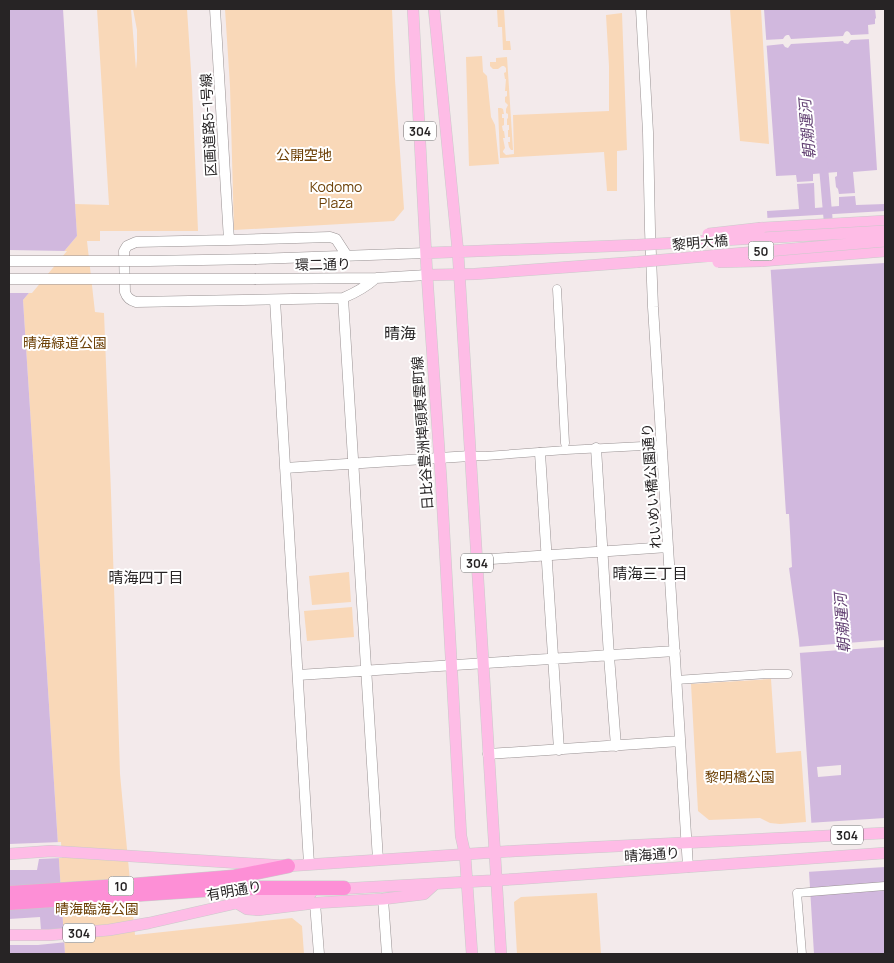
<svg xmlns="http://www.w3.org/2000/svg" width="894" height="963" viewBox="0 0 894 963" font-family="Manrope,'Noto Sans JP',sans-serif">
<rect width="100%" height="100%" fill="#f3eaeb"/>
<!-- green -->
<path fill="#f9d8b8" d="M 97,9 L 131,9 L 136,69 L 137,59 L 137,30 L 133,9 L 187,9 L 192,86 L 198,231 L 100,231 L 100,241 L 87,241 L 95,312 L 104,313 L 111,493 L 120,774 L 135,935 L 292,918 L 302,926 L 304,954 L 65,954 L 23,300 L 77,236 L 75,204 L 109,205 Z
M 225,9 L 392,9 L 395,80 L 404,209 L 394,221 L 234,230 L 230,86 Z
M 497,9 L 504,9 L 506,41 L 510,41 L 511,50 L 503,50 L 502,27 L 498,27 Z
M 730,9 L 761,9 L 769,144 L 740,141 Z
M 622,13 L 627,150 L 617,151 L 617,191 L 607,191 L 604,152 L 500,158 L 498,108 L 501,108 L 503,109 L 504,114 L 502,114 L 502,118 L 504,118 L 504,125 L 502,126 L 503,131 L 504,131 L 505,138 L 503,138 L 505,148 L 503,151 L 503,152 L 506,155 L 514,154 L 513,115 L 609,111 L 609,66 L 606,15 Z
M 482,56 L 483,72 L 487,76 L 491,117 L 495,125 L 499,164 L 469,166 L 466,57 Z
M 507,57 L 513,150 L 511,150 L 509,147 L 508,142 L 510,142 L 510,137 L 508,137 L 508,130 L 509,130 L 509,125 L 507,125 L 507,119 L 508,118 L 508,114 L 506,113 L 506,109 L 508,105 L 505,102 L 505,97 L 507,96 L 507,91 L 505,91 L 506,79 L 505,79 L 504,73 L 506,72 L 506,68 L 504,66 L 502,66 L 498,69 L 493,69 L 490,66 L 490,62 L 496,62 L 496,58 Z
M 349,572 L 351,602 L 312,605 L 309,576 Z
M 352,607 L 354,637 L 307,641 L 304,611 Z
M 771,679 L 776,753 L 801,751 L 806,822 L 780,824 L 770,823 L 760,818 L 709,820 L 698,811 L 691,684 Z
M 597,893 L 601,954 L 517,954 L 514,902 L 521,897 Z"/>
<!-- water -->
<path fill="#d1b8de" d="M 9,9 L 63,9 L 77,236 L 23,300 L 65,954 L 9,954 Z
M 764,9 L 875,9 L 876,18 L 875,19 L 875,24 L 868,25 L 877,170 L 853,172 L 855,193 L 839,194 L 838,189 L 836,187 L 835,177 L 837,176 L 837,172 L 813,174 L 813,181 L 797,182 L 796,175 L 776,176 Z
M 814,183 L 815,208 L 839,206 L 839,197 L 855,196 L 856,205 L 885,204 L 885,954 L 814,954 L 809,871 L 814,871 L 813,847 L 799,640 L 789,568 L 792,567 L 789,514 L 786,514 L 767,211 L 799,209 L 797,184 Z"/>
<!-- pier -->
<path fill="#f3eaeb" d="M 847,31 L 849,32 L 851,35 L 871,34 L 871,39 L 851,40 L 848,44 L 844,43 L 843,41 L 791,44 L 788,48 L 785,47 L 783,44 L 764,46 L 764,40 L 783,39 L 785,36 L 787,35 L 789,35 L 791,39 L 843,36 L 845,32 Z
M 885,211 L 885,263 L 769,270 L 766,218 Z
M 9,250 L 67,251 L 32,293 L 9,293 Z
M 885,640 L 885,647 L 798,653 L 797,647 Z
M 841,765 L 841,775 L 818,777 L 817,767 Z
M 885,818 L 885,867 L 806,872 L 807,869 L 811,869 L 808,823 Z
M 61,842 L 62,858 L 39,859 L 37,870 L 9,870 L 9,844 Z
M 40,917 L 41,930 L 66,929 L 67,942 L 38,945 L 9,945 L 9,919 Z"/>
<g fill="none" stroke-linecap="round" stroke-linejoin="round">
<!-- canal -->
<path stroke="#d1b8de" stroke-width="9" d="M 823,161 L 828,218"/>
<defs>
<path id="street" d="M 557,289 L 565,443
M 470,456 L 486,456 L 566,450 L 662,445
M 676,680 L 766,674 L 788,674
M 802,954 L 797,893 L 885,886"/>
<path id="secondary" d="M 215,9 L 229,240
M 641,9 L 648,132 L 650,230 L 653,307 L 688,867
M 347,256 L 336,239 L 330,237 L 229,240 L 136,242 L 127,246 L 124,251 L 125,292 C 127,298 130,300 136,302 L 343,298 C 355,293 366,287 376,278
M 256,259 L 426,253
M 256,279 L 376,278 L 427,275
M 343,298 L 378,860
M 275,300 L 309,864
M 596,448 L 609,656 L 616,746
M 540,453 L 559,750
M 285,468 L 470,456
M 477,560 L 668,547
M 298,675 L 675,651
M 488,754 L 680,741
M 383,899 L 387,954
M 315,903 L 319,954"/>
<path id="primary" d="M 413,9 L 427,275 L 441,478 L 461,836 L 465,854 L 472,954
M 434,9 L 458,252 L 501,954
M 761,228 L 885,221
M 426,253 L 637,245
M 761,261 L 885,251
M 427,275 L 475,274 L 637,262
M 9,854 L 51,851 L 288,866 L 515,851 L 885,833
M 337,889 L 517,879 L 885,853
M 237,903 L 247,909 L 258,910 L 315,903 L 383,899 L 424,894 L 435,884
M 9,935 L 49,935 L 109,930 L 149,923 L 237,903 L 311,893"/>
<path id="highway" d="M 9,893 L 135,885 L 233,877 L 288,866
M 9,903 L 233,888 L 344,888"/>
</defs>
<!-- street casing -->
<use href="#street" stroke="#999293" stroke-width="9"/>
<!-- secondary casing -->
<use href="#secondary" stroke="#999293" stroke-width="11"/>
<!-- primary casing -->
<use href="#primary" stroke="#cbcacb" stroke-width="12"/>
<!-- highway casing -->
<use href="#highway" stroke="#cbcacb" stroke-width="15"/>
<!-- street -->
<use href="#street" stroke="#fff" stroke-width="8"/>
<!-- secondary -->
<use href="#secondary" stroke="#fff" stroke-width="10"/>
<!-- primary -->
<use href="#primary" stroke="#febce6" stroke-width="11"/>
<!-- highway -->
<use href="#highway" stroke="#fd8fd6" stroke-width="14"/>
<defs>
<path id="secondary-bridge" d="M 9,261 L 149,261 L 256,259
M 9,279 L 256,279"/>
<path id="primary-bridge" d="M 708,234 L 761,228
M 637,245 L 885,231
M 637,262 L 885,241
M 718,262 L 761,261"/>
</defs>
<!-- secondary-bridge casing -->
<use href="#secondary-bridge" stroke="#999293" stroke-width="11" stroke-linecap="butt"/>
<!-- primary-bridge casing -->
<use href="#primary-bridge" stroke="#cbcacb" stroke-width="12" stroke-linecap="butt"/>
<!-- secondary-bridge -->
<use href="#secondary-bridge" stroke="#fff" stroke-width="10"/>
<!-- primary-bridge -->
<use href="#primary-bridge" stroke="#febce6" stroke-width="11"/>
</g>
<g text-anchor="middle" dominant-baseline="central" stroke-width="4" stroke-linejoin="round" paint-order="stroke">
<!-- shield labels -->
<g fill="#fff" stroke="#686666" stroke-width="1">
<rect x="404" y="121.5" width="32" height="19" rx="4"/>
<rect x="748.5" y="241.5" width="25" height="19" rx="4"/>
<rect x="461" y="553.5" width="32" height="19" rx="4"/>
<rect x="831" y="825.5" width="32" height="19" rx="4"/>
<rect x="108.5" y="876.5" width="25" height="19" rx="4"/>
<rect x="63" y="923.5" width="32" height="19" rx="4"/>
</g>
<g font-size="12" font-weight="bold" fill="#272425">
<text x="420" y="131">304</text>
<text x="761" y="251">50</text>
<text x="477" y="563">304</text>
<text x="847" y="835">304</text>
<text x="121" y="886">10</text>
<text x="79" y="933">304</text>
</g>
<!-- street labels -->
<g font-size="14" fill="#272425" stroke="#fff">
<text transform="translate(208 125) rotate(-93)">区画道路5-1号線</text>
<text transform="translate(700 242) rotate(-5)">黎明大橋</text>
<text transform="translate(323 264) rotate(-1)">環二通り</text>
<text transform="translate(422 433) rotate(-94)">日比谷豊洲埠頭東雲町線</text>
<text transform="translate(651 486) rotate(-94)">れいめい橋公園通り</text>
<text transform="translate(652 854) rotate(-4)">晴海通り</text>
<text transform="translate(234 890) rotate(-10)">有明通り</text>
</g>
<!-- park labels -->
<g font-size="14" fill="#6d4107" stroke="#fff">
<text x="304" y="154">公開空地</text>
<text x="336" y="186">Kodomo<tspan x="336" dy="16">Plaza</tspan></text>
<text x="65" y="342">晴海緑道公園</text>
<text x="740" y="776">黎明橋公園</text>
<text x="97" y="908">晴海臨海公園</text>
</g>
<!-- water labels -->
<g font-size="15" font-style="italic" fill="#634173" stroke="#fff">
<text transform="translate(807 129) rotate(-95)">朝潮運河</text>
<text transform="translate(842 623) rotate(-94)">朝潮運河</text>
</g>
<!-- neighbourhood labels -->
<g font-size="15" fill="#272425" stroke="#fff">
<text x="650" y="573">晴海三丁目</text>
<text x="146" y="577">晴海四丁目</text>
</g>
<!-- quarter labels -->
<g font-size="16" fill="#272425" stroke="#fff">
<text x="400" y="333">晴海</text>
</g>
</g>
<!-- border -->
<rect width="894" height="963" fill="none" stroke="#272425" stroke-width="20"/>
</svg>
